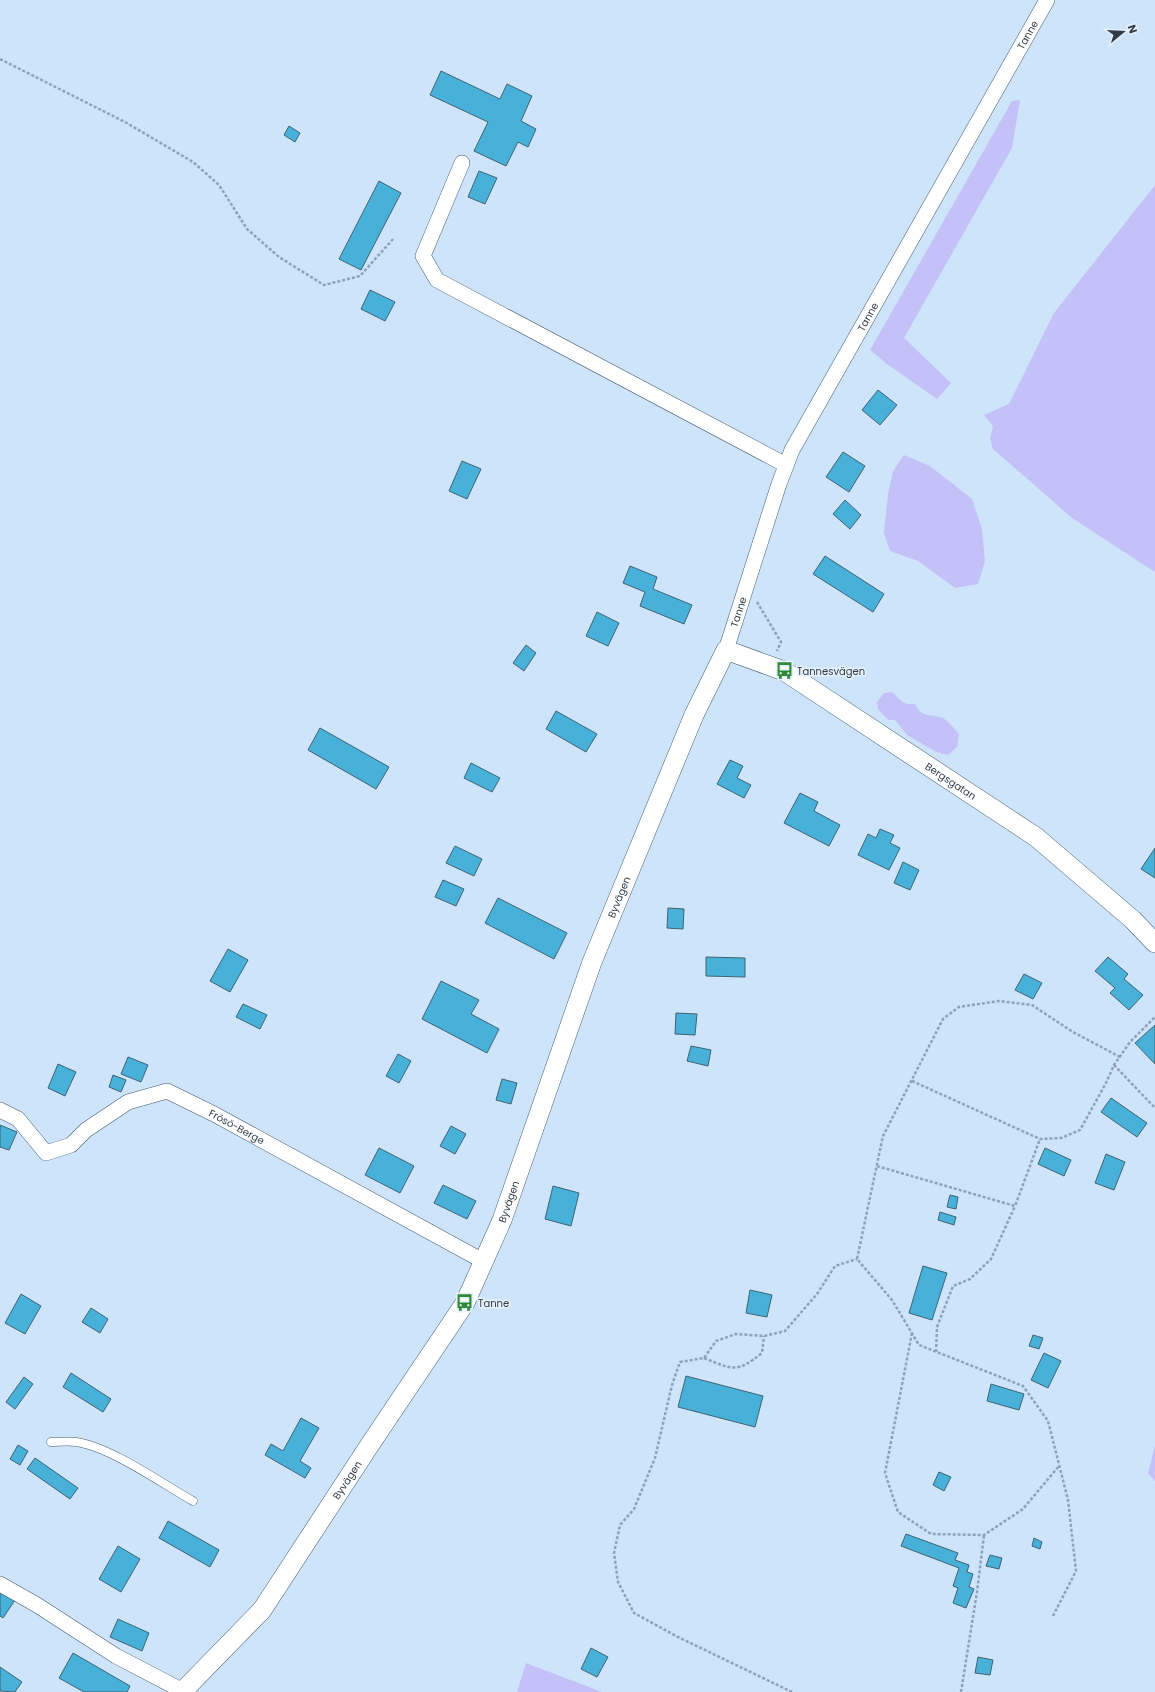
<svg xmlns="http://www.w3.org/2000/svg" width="1155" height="1692" viewBox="0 0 1155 1692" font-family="Poppins,sans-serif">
<rect width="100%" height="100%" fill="#cde4fa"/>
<!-- green -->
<path fill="#c4c1f9" d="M 1020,100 L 1012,148 L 904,338 L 951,383 L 937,399 L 887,364 L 870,350 L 1012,101 Z
M 1155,185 L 1155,572 L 1072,518 L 993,449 L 990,439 L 993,426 L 984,415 L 1009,404 L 1054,313 Z
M 904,455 L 930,466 L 972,499 L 982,529 L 985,561 L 978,584 L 955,588 L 918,561 L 890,551 L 884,533 L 888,494 L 893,471 Z
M 892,692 C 899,699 904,706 915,704 C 923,719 930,713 943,718 C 949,721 955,730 959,734 L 957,747 L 948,755 L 936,752 L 907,735 L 895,720 L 888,720 L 878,709 L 877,702 L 884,693 Z
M 1155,1446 L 1155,1481 L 1148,1473 Z
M 526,1663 L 602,1692 L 517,1692 Z"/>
<!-- building -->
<path fill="#48b1d9" stroke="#3f6373" d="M 441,71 L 500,99 L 507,84 L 532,96 L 521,121 L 536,129 L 528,147 L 518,142 L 506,166 L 474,151 L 488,122 L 430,95 Z
M 289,126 L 300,133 L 295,142 L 284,135 Z
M 479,171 L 497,178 L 485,204 L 468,197 Z
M 379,181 L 401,193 L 361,270 L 339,259 Z
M 370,290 L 395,302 L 385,321 L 361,309 Z
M 878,390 L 897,405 L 880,425 L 862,410 Z
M 843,452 L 865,466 L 849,492 L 826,477 Z
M 462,461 L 481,469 L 467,499 L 449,491 Z
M 845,500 L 861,515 L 850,529 L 833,514 Z
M 825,556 L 884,594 L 873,612 L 813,574 Z
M 630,566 L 657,577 L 653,589 L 692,605 L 684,624 L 640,606 L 645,592 L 623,583 Z
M 597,612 L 619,623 L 608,646 L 586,636 Z
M 526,645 L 536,653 L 524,671 L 513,663 Z
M 556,711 L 597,734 L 586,752 L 546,729 Z
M 320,728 L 389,767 L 376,789 L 308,750 Z
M 730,760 L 743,766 L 737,778 L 751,785 L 744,798 L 717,784 Z
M 471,763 L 500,778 L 492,792 L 464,778 Z
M 800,793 L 818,802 L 814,811 L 840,825 L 829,846 L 784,823 Z
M 880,829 L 894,835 L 890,843 L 900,848 L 889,870 L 858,855 L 868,834 L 876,838 Z
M 455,846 L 482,859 L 474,876 L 446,863 Z
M 1155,848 L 1155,878 L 1141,869 Z
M 903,862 L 919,870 L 910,890 L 894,883 Z
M 443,880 L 464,889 L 456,906 L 435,897 Z
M 498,898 L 567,933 L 554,959 L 485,923 Z
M 668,908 L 684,909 L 683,929 L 667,928 Z
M 228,949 L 248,960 L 230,992 L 210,981 Z
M 706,957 L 745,958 L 745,977 L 706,976 Z
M 1108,957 L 1128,974 L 1124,979 L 1143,995 L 1129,1010 L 1110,993 L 1115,988 L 1095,971 Z
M 1024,974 L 1042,983 L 1033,999 L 1015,990 Z
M 441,981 L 479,1000 L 471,1014 L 499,1029 L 487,1053 L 422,1019 Z
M 243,1004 L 267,1015 L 260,1029 L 236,1017 Z
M 676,1013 L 697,1014 L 695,1035 L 675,1034 Z
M 1155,1025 L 1155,1064 L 1135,1043 Z
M 691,1046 L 711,1050 L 708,1066 L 687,1061 Z
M 398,1054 L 411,1061 L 399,1083 L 386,1076 Z
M 128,1057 L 148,1065 L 141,1082 L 121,1074 Z
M 58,1064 L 76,1072 L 65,1096 L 48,1088 Z
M 113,1075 L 126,1080 L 121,1092 L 109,1087 Z
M 502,1079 L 517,1083 L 511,1104 L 496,1100 Z
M 1111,1098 L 1147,1123 L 1137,1137 L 1101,1112 Z
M 0,1125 L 17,1132 L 9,1150 L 0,1147 Z
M 451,1126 L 466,1134 L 455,1154 L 440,1146 Z
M 379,1148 L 414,1166 L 400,1193 L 365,1175 Z
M 1045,1148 L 1071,1160 L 1064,1176 L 1038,1164 Z
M 1106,1154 L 1125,1162 L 1114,1190 L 1095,1183 Z
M 443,1185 L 476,1201 L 467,1219 L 434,1203 Z
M 553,1186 L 579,1193 L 571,1226 L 545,1219 Z
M 950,1195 L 958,1197 L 956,1209 L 947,1207 Z
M 940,1212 L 956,1217 L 954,1225 L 938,1220 Z
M 923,1266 L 947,1273 L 932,1320 L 909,1313 Z
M 750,1290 L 772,1295 L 767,1317 L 746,1313 Z
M 21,1294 L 41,1306 L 25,1334 L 5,1323 Z
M 91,1308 L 108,1319 L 100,1333 L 82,1322 Z
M 1033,1335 L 1043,1338 L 1039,1349 L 1029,1346 Z
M 1044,1353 L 1061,1361 L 1048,1388 L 1031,1380 Z
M 71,1373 L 111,1399 L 103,1412 L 63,1387 Z
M 686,1376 L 763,1396 L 755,1427 L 678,1407 Z
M 24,1377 L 33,1384 L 15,1409 L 6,1402 Z
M 991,1384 L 1024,1394 L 1019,1410 L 987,1401 Z
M 301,1418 L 319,1428 L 300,1461 L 311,1468 L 305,1478 L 265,1455 L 271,1444 L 283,1451 Z
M 18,1445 L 28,1451 L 20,1465 L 10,1459 Z
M 35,1458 L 78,1488 L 70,1499 L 27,1469 Z
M 939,1472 L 951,1477 L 944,1491 L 933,1485 Z
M 168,1521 L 219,1550 L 210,1567 L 159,1538 Z
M 906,1534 L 958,1553 L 955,1560 L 969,1565 L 967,1572 L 973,1574 L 969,1587 L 974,1589 L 966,1608 L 953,1603 L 958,1588 L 953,1586 L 959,1568 L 901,1546 Z
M 1034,1538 L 1042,1542 L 1040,1549 L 1032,1546 Z
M 118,1546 L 140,1559 L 121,1592 L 99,1579 Z
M 990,1555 L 1002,1558 L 999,1569 L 986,1566 Z
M 0,1590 L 15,1600 L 3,1618 L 0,1616 Z
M 118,1619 L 149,1633 L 142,1651 L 110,1637 Z
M 591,1648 L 608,1657 L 597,1677 L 581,1669 Z
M 73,1653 L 130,1686 L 127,1692 L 84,1692 L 59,1678 Z
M 978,1657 L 993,1660 L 990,1675 L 975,1673 Z
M 0,1667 L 22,1682 L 15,1692 L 0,1691 Z"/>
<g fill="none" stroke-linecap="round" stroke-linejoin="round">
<defs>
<path id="service" d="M 51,1442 C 59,1442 68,1441 76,1442 C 111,1447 161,1483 193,1501"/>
<g id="minor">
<path d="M 462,163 L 423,256 L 437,280 L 786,465"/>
<path id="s1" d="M 726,650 L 779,484 L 792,450 L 1047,0"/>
<path id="s2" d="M 0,1110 L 18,1119 L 46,1153 L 71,1145 L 86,1130 L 128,1102 L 167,1091 L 214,1114 L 483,1261"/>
<path d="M 0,1584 L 37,1605 L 116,1656 L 183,1691"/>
</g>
<g id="tertiary">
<path id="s3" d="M 182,1692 L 262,1610 L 369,1446 L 465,1303 L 502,1220 L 592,962 L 694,715 L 726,650 L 784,671 L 1036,837 L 1133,920 L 1155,943"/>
</g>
</defs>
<!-- service casing -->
<use href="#service" stroke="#425b72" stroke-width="9"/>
<!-- minor casing -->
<use href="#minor" stroke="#425b72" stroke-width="16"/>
<!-- tertiary casing -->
<use href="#tertiary" stroke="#425b72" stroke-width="20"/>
<!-- path -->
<path stroke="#8fa1b3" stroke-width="2.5" stroke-dasharray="3 2" stroke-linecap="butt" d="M 0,59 L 125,122 L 193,162 L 219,185 L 247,229 L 279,257 L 324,285 L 360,276 L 394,238
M 757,602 L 781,642 L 777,651
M 1114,1065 L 1155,1108
M 912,1081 L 1040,1139 L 1061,1138 L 1080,1130 L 1106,1083 L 1114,1065 L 1130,1042 L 1155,1017
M 877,1166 L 1015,1206 L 1040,1139
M 912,1333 L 885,1473 L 898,1512 L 931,1534 L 984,1535 L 1023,1509 L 1059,1466
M 936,1352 L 937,1327 L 953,1286 L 970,1279 L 991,1259 L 1015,1206
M 704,1358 C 733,1370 737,1373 762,1353 L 764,1336
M 1053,1616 L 1076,1571 L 1068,1500 L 1048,1421 L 1023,1386 L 919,1345 L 892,1300 L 857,1259 L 883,1136 L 943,1019 L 959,1007 L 999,1001 L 1032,1005 L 1073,1032 L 1120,1057
M 792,1692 L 678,1637 L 634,1613 L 618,1582 L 614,1553 L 620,1525 L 634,1509 L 655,1458 L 672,1385 L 680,1362 L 704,1358 L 716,1341 L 736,1334 L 764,1336 L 785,1331 L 817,1294 L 835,1266 L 857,1259
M 961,1692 L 977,1592 L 984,1535"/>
<!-- service -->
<use href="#service" stroke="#fff" stroke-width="8"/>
<!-- minor -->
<use href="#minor" stroke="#fff" stroke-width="15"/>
<!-- tertiary -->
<use href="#tertiary" stroke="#fff" stroke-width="19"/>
</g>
<!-- icons -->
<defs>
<symbol id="bus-bare" viewBox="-9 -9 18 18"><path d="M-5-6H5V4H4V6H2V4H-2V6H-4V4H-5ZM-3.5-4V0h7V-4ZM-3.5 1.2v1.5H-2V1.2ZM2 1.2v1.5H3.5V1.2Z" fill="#318837" stroke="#e4f0fb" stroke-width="2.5" paint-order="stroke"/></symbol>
</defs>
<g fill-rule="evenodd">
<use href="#bus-bare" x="772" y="658" width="25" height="25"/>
<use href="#bus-bare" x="452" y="1290" width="25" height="25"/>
</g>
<g text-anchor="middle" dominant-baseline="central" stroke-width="3.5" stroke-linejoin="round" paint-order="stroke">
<!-- street labels -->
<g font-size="10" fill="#313c47" stroke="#e4f0fb">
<text stroke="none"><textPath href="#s1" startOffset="688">Tanne</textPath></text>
<text stroke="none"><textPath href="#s1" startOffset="364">Tanne</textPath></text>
<text stroke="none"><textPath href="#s1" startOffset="40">Tanne</textPath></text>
<text stroke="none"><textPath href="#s3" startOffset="1448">Bergsgatan</textPath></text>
<text stroke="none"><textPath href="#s3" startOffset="917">Byvägen</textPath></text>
<text stroke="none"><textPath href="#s2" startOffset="281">Frösö-Berge</textPath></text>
<text stroke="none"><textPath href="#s3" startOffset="593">Byvägen</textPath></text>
<text stroke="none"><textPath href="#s3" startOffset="270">Byvägen</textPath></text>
</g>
<!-- poi labels -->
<g font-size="10" fill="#313c47" stroke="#e4f0fb" text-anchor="start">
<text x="797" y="671">Tannesvägen</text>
<text x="478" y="1303">Tanne</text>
</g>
</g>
<!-- north arrow -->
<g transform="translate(1123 32) rotate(72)" stroke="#e4f0fb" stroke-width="3" paint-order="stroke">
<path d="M0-3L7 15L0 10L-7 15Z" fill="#313c47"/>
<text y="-6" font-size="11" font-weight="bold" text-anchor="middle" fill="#313c47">N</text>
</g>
</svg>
